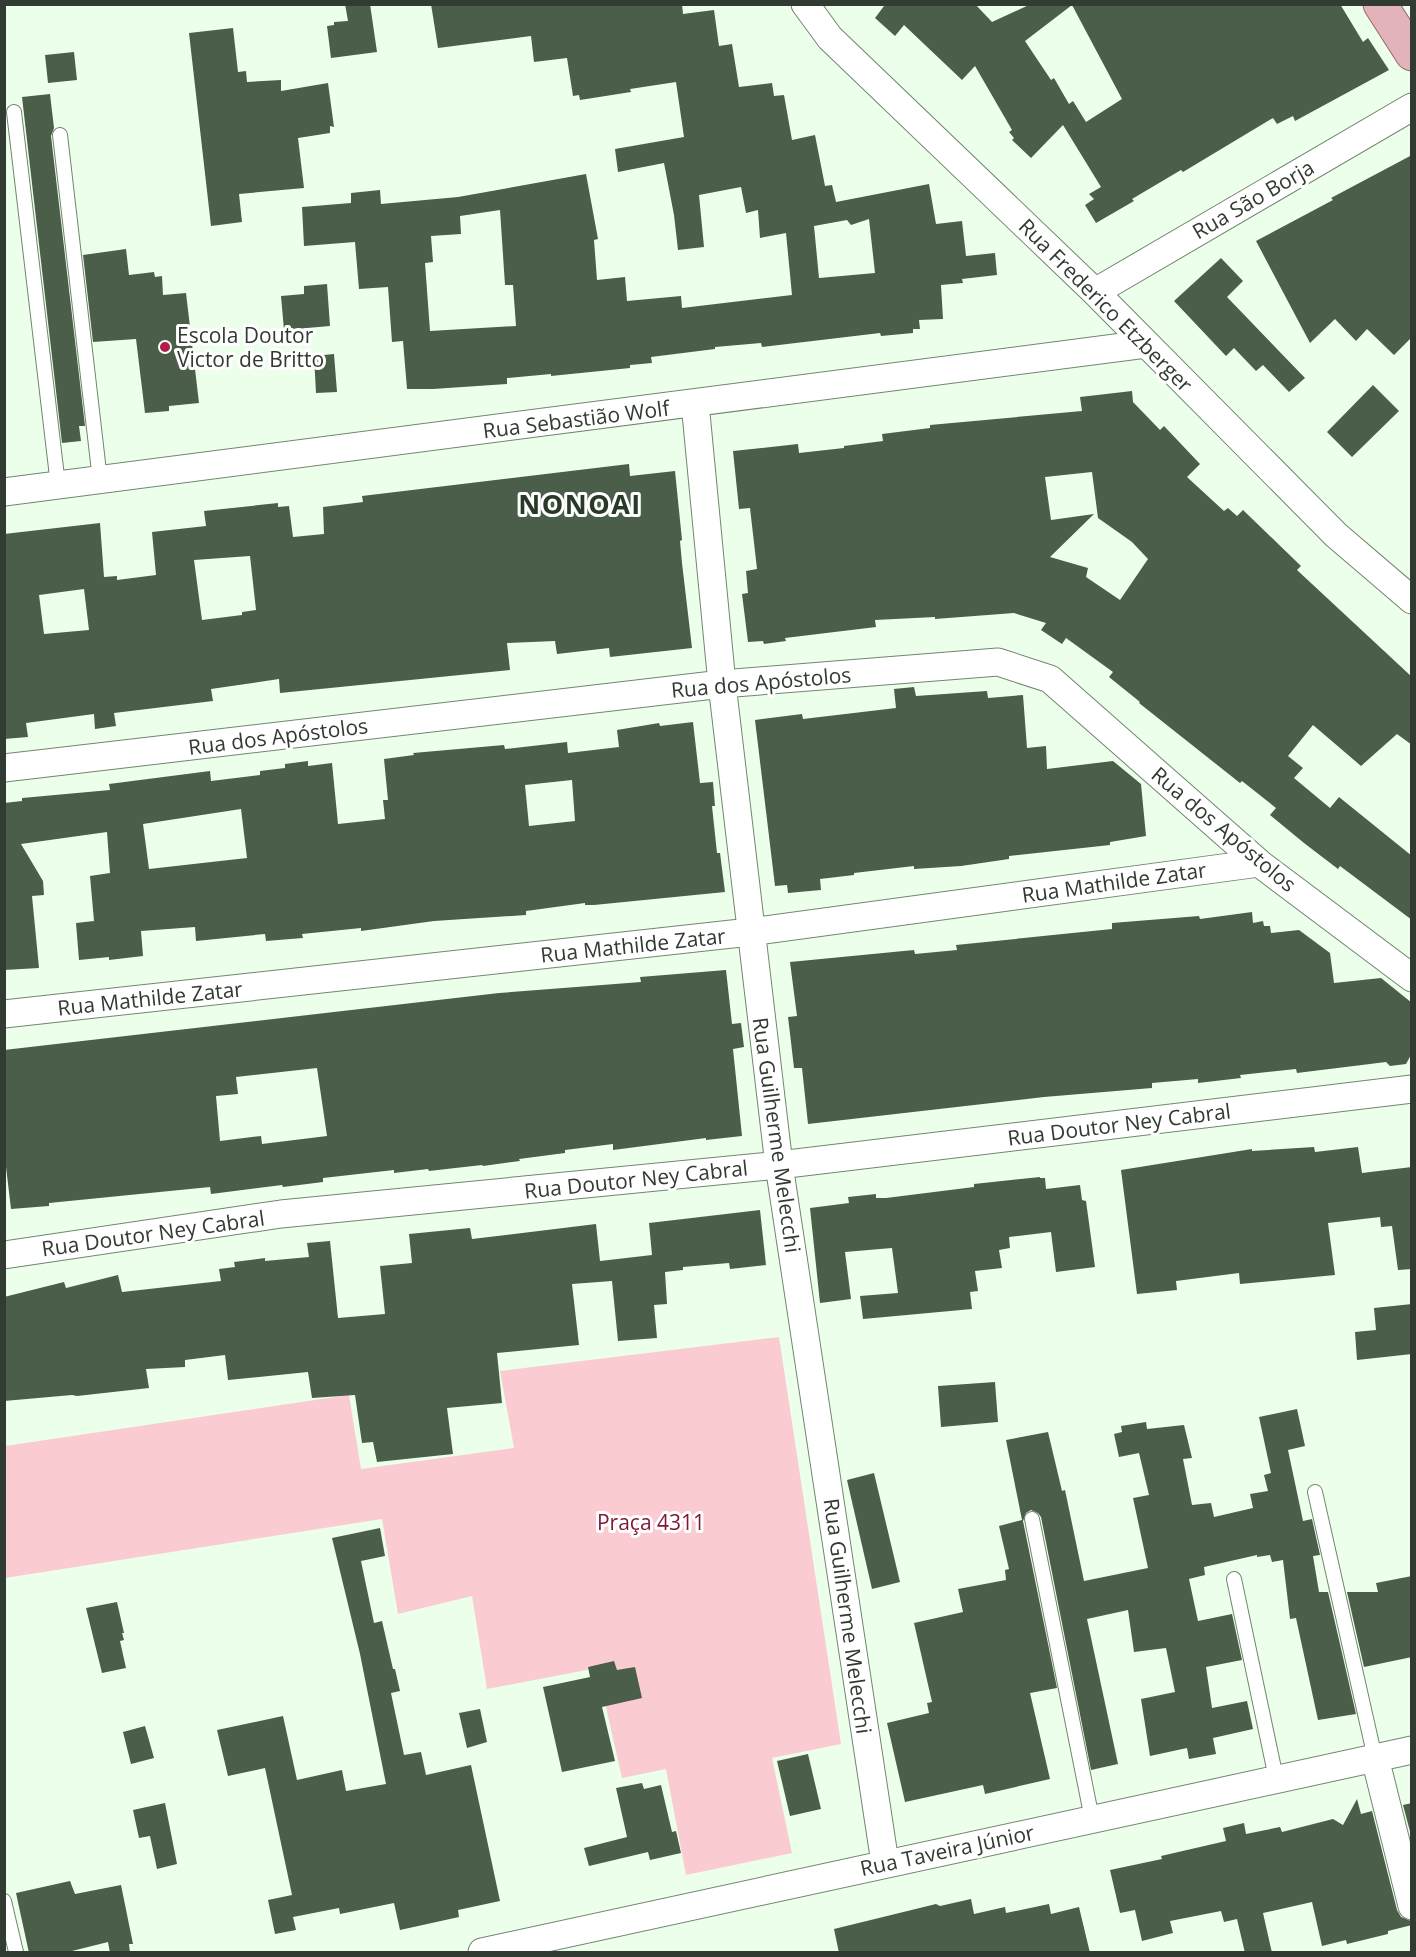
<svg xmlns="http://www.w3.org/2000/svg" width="1416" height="1957" viewBox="0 0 1416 1957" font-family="'Open Sans',sans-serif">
<rect width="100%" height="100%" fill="#ecffeb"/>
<!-- green -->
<path fill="#faccd2" d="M 779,1337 L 841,1744 L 772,1758 L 792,1853 L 686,1875 L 666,1769 L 622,1778 L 597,1668 L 487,1689 L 472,1596 L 398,1614 L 382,1519 L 5,1578 L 5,1446 L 349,1395 L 361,1469 L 514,1448 L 500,1371 Z"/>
<!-- building -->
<path fill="#4a5e49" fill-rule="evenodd" d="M 345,4 L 370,4 L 377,52 L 331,58 L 327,26 L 334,25 L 334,22 L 348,21 Z
M 431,4 L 682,4 L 683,14 L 714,10 L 719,46 L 732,44 L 739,87 L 772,83 L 774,96 L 784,95 L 792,140 L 815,135 L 825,186 L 832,185 L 836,202 L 929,184 L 936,224 L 962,221 L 966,256 L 995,253 L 997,275 L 962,279 L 963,283 L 941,285 L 943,319 L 919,320 L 920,329 L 913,329 L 913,333 L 881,336 L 880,333 L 762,347 L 761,343 L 715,347 L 715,349 L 651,357 L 652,363 L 630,365 L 630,368 L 551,376 L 551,374 L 507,378 L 507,384 L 433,389 L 407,389 L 403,341 L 392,342 L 388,287 L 359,289 L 355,242 L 304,246 L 302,207 L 351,203 L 351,193 L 380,190 L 381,204 L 458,197 L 586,174 L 598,239 L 594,240 L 597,280 L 625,277 L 627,301 L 681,296 L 682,308 L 792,295 L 786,233 L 760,238 L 758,210 L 746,213 L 741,187 L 699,195 L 704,247 L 678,250 L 674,215 L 664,163 L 618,172 L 615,149 L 684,137 L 676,82 L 630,89 L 631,92 L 580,100 L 579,95 L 573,96 L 567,58 L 534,62 L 531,36 L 438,48 ZM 500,210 L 505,285 L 513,285 L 516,326 L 430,331 L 425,263 L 433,262 L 431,236 L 461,234 L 460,216 ZM 869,219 L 875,273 L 819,278 L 814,226 L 847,220 L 851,225 Z
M 882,4 L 975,4 L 992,22 L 1031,4 L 1340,4 L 1363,42 L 1368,38 L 1389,70 L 1295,121 L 1293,116 L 1277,124 L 1273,118 L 1183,172 L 1181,170 L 1132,199 L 1134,201 L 1096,223 L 1085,205 L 1094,199 L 1089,194 L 1101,187 L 1063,125 L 1031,158 L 1012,140 L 1014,138 L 1009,132 L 1012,130 L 975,66 L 962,80 L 904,25 L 895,36 L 875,18 L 884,6 ZM 1072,5 L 1122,99 L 1086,122 L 1073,101 L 1069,104 L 1054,78 L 1051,80 L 1025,41 Z
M 233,28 L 238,72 L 246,71 L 247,82 L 281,80 L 281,91 L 328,83 L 334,127 L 330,126 L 330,133 L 298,138 L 304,188 L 239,194 L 242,222 L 211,226 L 189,33 Z
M 74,52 L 77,80 L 48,83 L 45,55 Z
M 50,94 L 54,128 L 51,136 L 85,426 L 79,426 L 81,441 L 62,443 L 22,97 Z
M 1412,155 L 1412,337 L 1394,355 L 1367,329 L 1356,341 L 1335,319 L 1310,343 L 1256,241 L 1333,200 L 1331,198 Z
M 126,249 L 129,275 L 154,272 L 155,277 L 162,276 L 163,295 L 186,293 L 199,403 L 169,406 L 169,411 L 145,413 L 136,339 L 93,342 L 83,255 Z
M 1221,258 L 1243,281 L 1227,297 L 1305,378 L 1289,392 L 1263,365 L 1256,371 L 1234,348 L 1226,356 L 1174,301 Z
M 327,284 L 330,326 L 284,330 L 281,296 L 304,294 L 304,286 Z
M 334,354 L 337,392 L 316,393 L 314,356 Z
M 1373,385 L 1399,411 L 1352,457 L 1327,432 Z
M 1132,391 L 1133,402 L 1160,430 L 1164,426 L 1200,464 L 1187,477 L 1224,511 L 1228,508 L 1237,516 L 1243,510 L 1301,566 L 1297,570 L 1412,677 L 1412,745 L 1397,734 L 1361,766 L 1313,725 L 1288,756 L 1303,768 L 1294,778 L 1330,808 L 1339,797 L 1412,856 L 1412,920 L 1340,866 L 1338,869 L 1304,843 L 1270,815 L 1276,808 L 1242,781 L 1240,783 L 1139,703 L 1140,702 L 1109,677 L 1113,672 L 1066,638 L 1062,644 L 1041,630 L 1046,623 L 1014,613 L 935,619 L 935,617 L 875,620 L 876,627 L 785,638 L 786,641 L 764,644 L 763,641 L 748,642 L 742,594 L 748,593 L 746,571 L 757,569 L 750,508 L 739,509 L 733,451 L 798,444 L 799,453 L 844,448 L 844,446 L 883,441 L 882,434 L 930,428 L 930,425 L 1082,411 L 1080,397 ZM 1092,472 L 1098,518 L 1132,542 L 1148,559 L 1120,600 L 1086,577 L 1088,568 L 1050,557 L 1094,514 L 1051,520 L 1045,477 Z
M 629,464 L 630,476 L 675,471 L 682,540 L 680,541 L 682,563 L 692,648 L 610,657 L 609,648 L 557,654 L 555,641 L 507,643 L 510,670 L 280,693 L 279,679 L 211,689 L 213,701 L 114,713 L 116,726 L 95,729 L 94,714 L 26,723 L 28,737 L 4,739 L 4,534 L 100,523 L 104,577 L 117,576 L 117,580 L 156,575 L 152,532 L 206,526 L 204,511 L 278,503 L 278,507 L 289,506 L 293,537 L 324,534 L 323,507 L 363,502 L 362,496 ZM 250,556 L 256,610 L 242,612 L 242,615 L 202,620 L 194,560 ZM 84,589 L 89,630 L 44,634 L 39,595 Z
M 914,687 L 916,696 L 987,691 L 988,698 L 1023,695 L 1027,748 L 1046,746 L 1047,769 L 1113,761 L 1141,784 L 1146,836 L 1110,842 L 1110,845 L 1009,856 L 1009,859 L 961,866 L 914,869 L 914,866 L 854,873 L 854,875 L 820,879 L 821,890 L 788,893 L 787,885 L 775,886 L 755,720 L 802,714 L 803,719 L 896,708 L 894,689 Z
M 693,722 L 700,783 L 713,782 L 715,806 L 712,806 L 717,853 L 720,853 L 725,892 L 594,905 L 585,905 L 585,903 L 526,911 L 526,915 L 434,921 L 361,931 L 361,928 L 302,934 L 303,938 L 266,941 L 265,934 L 196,941 L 195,927 L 141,931 L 143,956 L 109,960 L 109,957 L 79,960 L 76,923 L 94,921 L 90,876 L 110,873 L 107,832 L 21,844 L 43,881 L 44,895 L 32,896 L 39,968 L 4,970 L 4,803 L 22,801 L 22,798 L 110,790 L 109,784 L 210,771 L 211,781 L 260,775 L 260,771 L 285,768 L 285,764 L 308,761 L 308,766 L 332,763 L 338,824 L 385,819 L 383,800 L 388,800 L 384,759 L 414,755 L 413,753 L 504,745 L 505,749 L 567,742 L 568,753 L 619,747 L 617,730 L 659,723 L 660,726 ZM 572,780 L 575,821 L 529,826 L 525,785 ZM 241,809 L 247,858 L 149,869 L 143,824 Z
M 1252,912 L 1253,923 L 1263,921 L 1264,926 L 1270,926 L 1271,933 L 1299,930 L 1330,953 L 1334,983 L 1381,978 L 1412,1003 L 1412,1053 L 1406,1064 L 1390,1066 L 1386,1062 L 1297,1073 L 1296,1069 L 1240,1075 L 1241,1078 L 1198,1083 L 1198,1079 L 1152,1083 L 1152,1088 L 1044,1097 L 808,1124 L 802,1068 L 794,1068 L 791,1042 L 788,1017 L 797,1016 L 790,962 L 914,950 L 915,954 L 957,950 L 956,945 L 1112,929 L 1112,923 L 1199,916 L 1200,919 Z
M 726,970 L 732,1024 L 741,1023 L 744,1047 L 733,1049 L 742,1136 L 706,1140 L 706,1138 L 613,1150 L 613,1144 L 565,1150 L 565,1153 L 519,1159 L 520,1161 L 483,1166 L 482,1165 L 429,1171 L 428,1169 L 394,1173 L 394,1170 L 323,1178 L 323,1182 L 283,1187 L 282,1185 L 211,1194 L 210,1187 L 49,1203 L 49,1206 L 11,1209 L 4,1150 L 4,1050 L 499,993 L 641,982 L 640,977 ZM 317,1068 L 327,1136 L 262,1144 L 261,1136 L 220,1141 L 216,1096 L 238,1094 L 236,1077 Z
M 1314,1147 L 1315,1152 L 1358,1147 L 1362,1173 L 1412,1167 L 1412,1269 L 1398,1270 L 1392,1226 L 1381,1227 L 1380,1217 L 1328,1223 L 1335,1275 L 1240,1284 L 1239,1273 L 1176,1281 L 1177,1290 L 1137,1294 L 1121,1170 L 1252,1149 L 1252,1151 Z
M 1040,1177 L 1040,1178 L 1045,1178 L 1046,1189 L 1080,1185 L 1082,1200 L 1086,1201 L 1095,1267 L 1056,1272 L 1051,1232 L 1009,1237 L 1010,1248 L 999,1250 L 1002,1268 L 975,1271 L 978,1291 L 970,1292 L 972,1309 L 863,1319 L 860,1296 L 898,1293 L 892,1248 L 845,1252 L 851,1299 L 820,1303 L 810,1208 L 849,1203 L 848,1197 L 876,1194 L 876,1198 L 886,1198 L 974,1187 L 974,1184 Z
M 760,1210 L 766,1265 L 730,1269 L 729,1263 L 683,1267 L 683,1270 L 665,1272 L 667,1304 L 654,1305 L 657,1338 L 618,1341 L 612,1281 L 572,1284 L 579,1345 L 497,1353 L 502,1403 L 447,1408 L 453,1454 L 377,1462 L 373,1442 L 362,1443 L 355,1395 L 312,1398 L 308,1372 L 228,1380 L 225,1355 L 185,1360 L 185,1367 L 146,1369 L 149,1388 L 77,1396 L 72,1395 L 4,1401 L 4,1297 L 64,1282 L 66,1288 L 118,1275 L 122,1292 L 221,1281 L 219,1269 L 235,1267 L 234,1262 L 265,1258 L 265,1261 L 309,1257 L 307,1243 L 330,1241 L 338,1318 L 385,1314 L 380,1266 L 412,1263 L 409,1234 L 470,1228 L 472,1239 L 596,1224 L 600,1261 L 652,1255 L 649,1223 Z
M 1412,1304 L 1412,1354 L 1357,1360 L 1355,1332 L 1376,1330 L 1374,1308 Z
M 995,1382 L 998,1422 L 941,1427 L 938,1386 Z
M 1297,1409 L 1305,1446 L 1288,1450 L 1303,1521 L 1312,1519 L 1320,1555 L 1313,1556 L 1319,1592 L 1328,1592 L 1356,1714 L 1318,1720 L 1296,1618 L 1290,1619 L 1283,1560 L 1272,1562 L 1270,1555 L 1257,1557 L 1257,1555 L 1204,1567 L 1205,1575 L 1189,1579 L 1198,1621 L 1232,1614 L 1242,1660 L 1206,1667 L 1212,1708 L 1247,1701 L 1253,1729 L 1213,1738 L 1216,1754 L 1189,1759 L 1187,1748 L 1150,1756 L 1141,1699 L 1175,1692 L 1166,1648 L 1134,1652 L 1128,1610 L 1087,1619 L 1118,1764 L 1091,1770 L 1041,1517 L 1038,1513 L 1031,1510 L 1026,1513 L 1023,1521 L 1057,1688 L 1030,1693 L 1050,1779 L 985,1794 L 983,1785 L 905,1802 L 887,1723 L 929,1713 L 927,1703 L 932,1702 L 914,1623 L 963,1612 L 958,1589 L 1006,1580 L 1005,1570 L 1009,1569 L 999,1526 L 1022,1520 L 1006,1440 L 1048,1432 L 1062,1491 L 1065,1490 L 1084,1581 L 1148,1568 L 1133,1498 L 1149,1495 L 1139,1453 L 1119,1457 L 1114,1434 L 1122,1432 L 1121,1426 L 1146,1422 L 1147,1429 L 1184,1425 L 1192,1458 L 1183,1459 L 1192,1505 L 1211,1503 L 1214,1517 L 1253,1508 L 1250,1494 L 1268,1491 L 1264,1475 L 1271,1473 L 1259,1417 Z
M 874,1473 L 900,1582 L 872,1589 L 847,1480 Z
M 380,1528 L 385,1556 L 361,1561 L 374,1623 L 382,1621 L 393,1669 L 395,1669 L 400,1691 L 391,1693 L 404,1755 L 421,1752 L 426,1775 L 471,1765 L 500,1901 L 458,1910 L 459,1917 L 400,1930 L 394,1903 L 340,1914 L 339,1908 L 293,1917 L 296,1930 L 275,1934 L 268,1900 L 292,1895 L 265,1768 L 228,1776 L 217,1730 L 283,1716 L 297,1780 L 342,1770 L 346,1791 L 386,1784 L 360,1654 L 332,1538 Z
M 1412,1576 L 1412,1657 L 1364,1667 L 1347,1592 L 1378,1592 L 1376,1583 Z
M 117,1602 L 124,1633 L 122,1633 L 124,1640 L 120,1641 L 126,1668 L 102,1673 L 86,1608 Z
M 614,1661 L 617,1670 L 635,1667 L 642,1698 L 602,1707 L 615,1761 L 562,1772 L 543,1687 L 590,1677 L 588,1667 Z
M 480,1709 L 487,1742 L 467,1748 L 459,1713 Z
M 145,1726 L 154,1758 L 131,1764 L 123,1732 Z
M 808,1754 L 821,1809 L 790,1816 L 777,1761 Z
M 642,1783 L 644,1789 L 661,1785 L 672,1832 L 676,1831 L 681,1853 L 650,1860 L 648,1852 L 589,1866 L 584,1848 L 627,1837 L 616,1788 Z
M 1357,1799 L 1361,1814 L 1372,1811 L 1397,1910 L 1401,1917 L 1411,1921 L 1412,1925 L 1388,1931 L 1388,1934 L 1347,1944 L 1346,1940 L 1322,1946 L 1312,1902 L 1263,1913 L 1272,1953 L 1245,1953 L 1237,1919 L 1224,1922 L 1221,1911 L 1170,1921 L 1173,1933 L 1142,1941 L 1135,1910 L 1120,1913 L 1110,1870 L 1162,1859 L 1161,1856 L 1226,1841 L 1223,1828 L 1244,1823 L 1246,1834 L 1280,1827 L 1282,1832 L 1333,1819 L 1343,1825 Z
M 165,1803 L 177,1864 L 157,1869 L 150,1836 L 139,1838 L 133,1810 Z
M 1412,1803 L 1412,1839 L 1403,1805 Z
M 70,1881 L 75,1894 L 121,1885 L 133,1944 L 129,1944 L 130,1953 L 110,1953 L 108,1942 L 64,1953 L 29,1953 L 16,1893 Z
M 971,1899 L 974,1914 L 1005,1907 L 1006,1913 L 1049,1904 L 1051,1914 L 1079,1907 L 1090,1953 L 839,1953 L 834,1929 L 936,1904 L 940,1906 Z"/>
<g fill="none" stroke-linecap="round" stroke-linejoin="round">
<defs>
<path id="service" d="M 14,112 L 58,485
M 60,135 L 100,480
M 1315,1492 L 1375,1758
M 1032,1519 L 1092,1819
M 1234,1579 L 1276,1778
M 4,1901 L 16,1952"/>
<path id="minor" d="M 805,4 L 830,38 L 1095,292 L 1336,535 L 1412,600
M 1095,292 L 1412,107
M 695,403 L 722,684 L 779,1165 L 885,1863
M 4,492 L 1146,344
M 4,768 L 722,684 L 998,662 L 1050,679 L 1259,863 L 1412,978
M 4,1014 L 750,932 L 1259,863
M 4,1255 L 281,1214 L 779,1165 L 1412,1089
M 1375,1758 L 1412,1906
M 482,1952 L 1412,1750"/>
<path id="primary" d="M 1380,4 L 1412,54"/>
</defs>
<!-- service casing -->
<use href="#service" stroke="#71866f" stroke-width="16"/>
<!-- minor casing -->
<use href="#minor" stroke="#71866f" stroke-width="29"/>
<!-- primary casing -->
<use href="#primary" stroke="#99686d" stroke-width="35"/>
<!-- service -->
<use href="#service" stroke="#fff" stroke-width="14"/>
<!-- minor -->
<use href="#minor" stroke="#fff" stroke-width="27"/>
<!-- primary -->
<use href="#primary" stroke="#e3b3bb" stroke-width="33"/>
</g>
<!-- markers -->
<circle fill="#af1d4b" stroke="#fff" stroke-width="2" cx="165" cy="347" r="6"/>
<g text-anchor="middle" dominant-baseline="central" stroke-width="6" stroke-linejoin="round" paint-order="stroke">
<!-- street labels -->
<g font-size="21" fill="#323b31" stroke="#fff">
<text transform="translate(1253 199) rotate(-30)">Rua São Borja</text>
<text transform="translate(1106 305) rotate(45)">Rua Frederico Etzberger</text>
<text transform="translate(576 419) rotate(-7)">Rua Sebastião Wolf</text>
<text transform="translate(761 682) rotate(-5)">Rua dos Apóstolos</text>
<text transform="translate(278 736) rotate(-7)">Rua dos Apóstolos</text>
<text transform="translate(1224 829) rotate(40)">Rua dos Apóstolos</text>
<text transform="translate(1114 882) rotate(-8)">Rua Mathilde Zatar</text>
<text transform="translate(633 945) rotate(-6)">Rua Mathilde Zatar</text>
<text transform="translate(150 998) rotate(-6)">Rua Mathilde Zatar</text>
<text transform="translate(1119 1124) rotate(-7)">Rua Doutor Ney Cabral</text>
<text transform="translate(777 1135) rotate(82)">Rua Guilherme Melecchi</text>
<text transform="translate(636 1179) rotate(-6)">Rua Doutor Ney Cabral</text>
<text transform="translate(153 1233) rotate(-8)">Rua Doutor Ney Cabral</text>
<text transform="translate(848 1616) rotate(82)">Rua Guilherme Melecchi</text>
<text transform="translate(947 1850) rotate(-12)">Rua Taveira Júnior</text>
</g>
<!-- poi labels -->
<g font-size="21" fill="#323b31" stroke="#fff" text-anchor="start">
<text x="177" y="335">Escola Doutor<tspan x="177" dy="24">Victor de Britto</tspan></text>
</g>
<!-- park labels -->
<g font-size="21" fill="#7f1736" stroke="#fff">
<text x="651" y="1522">Praça 4311</text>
</g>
<!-- district labels -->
<g font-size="27" font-weight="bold" letter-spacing="1.5" fill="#283a27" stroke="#fff">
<text x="580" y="503">NONOAI</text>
</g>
</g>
<!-- border -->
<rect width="1416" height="1957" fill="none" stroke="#323b31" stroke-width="12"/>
</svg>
